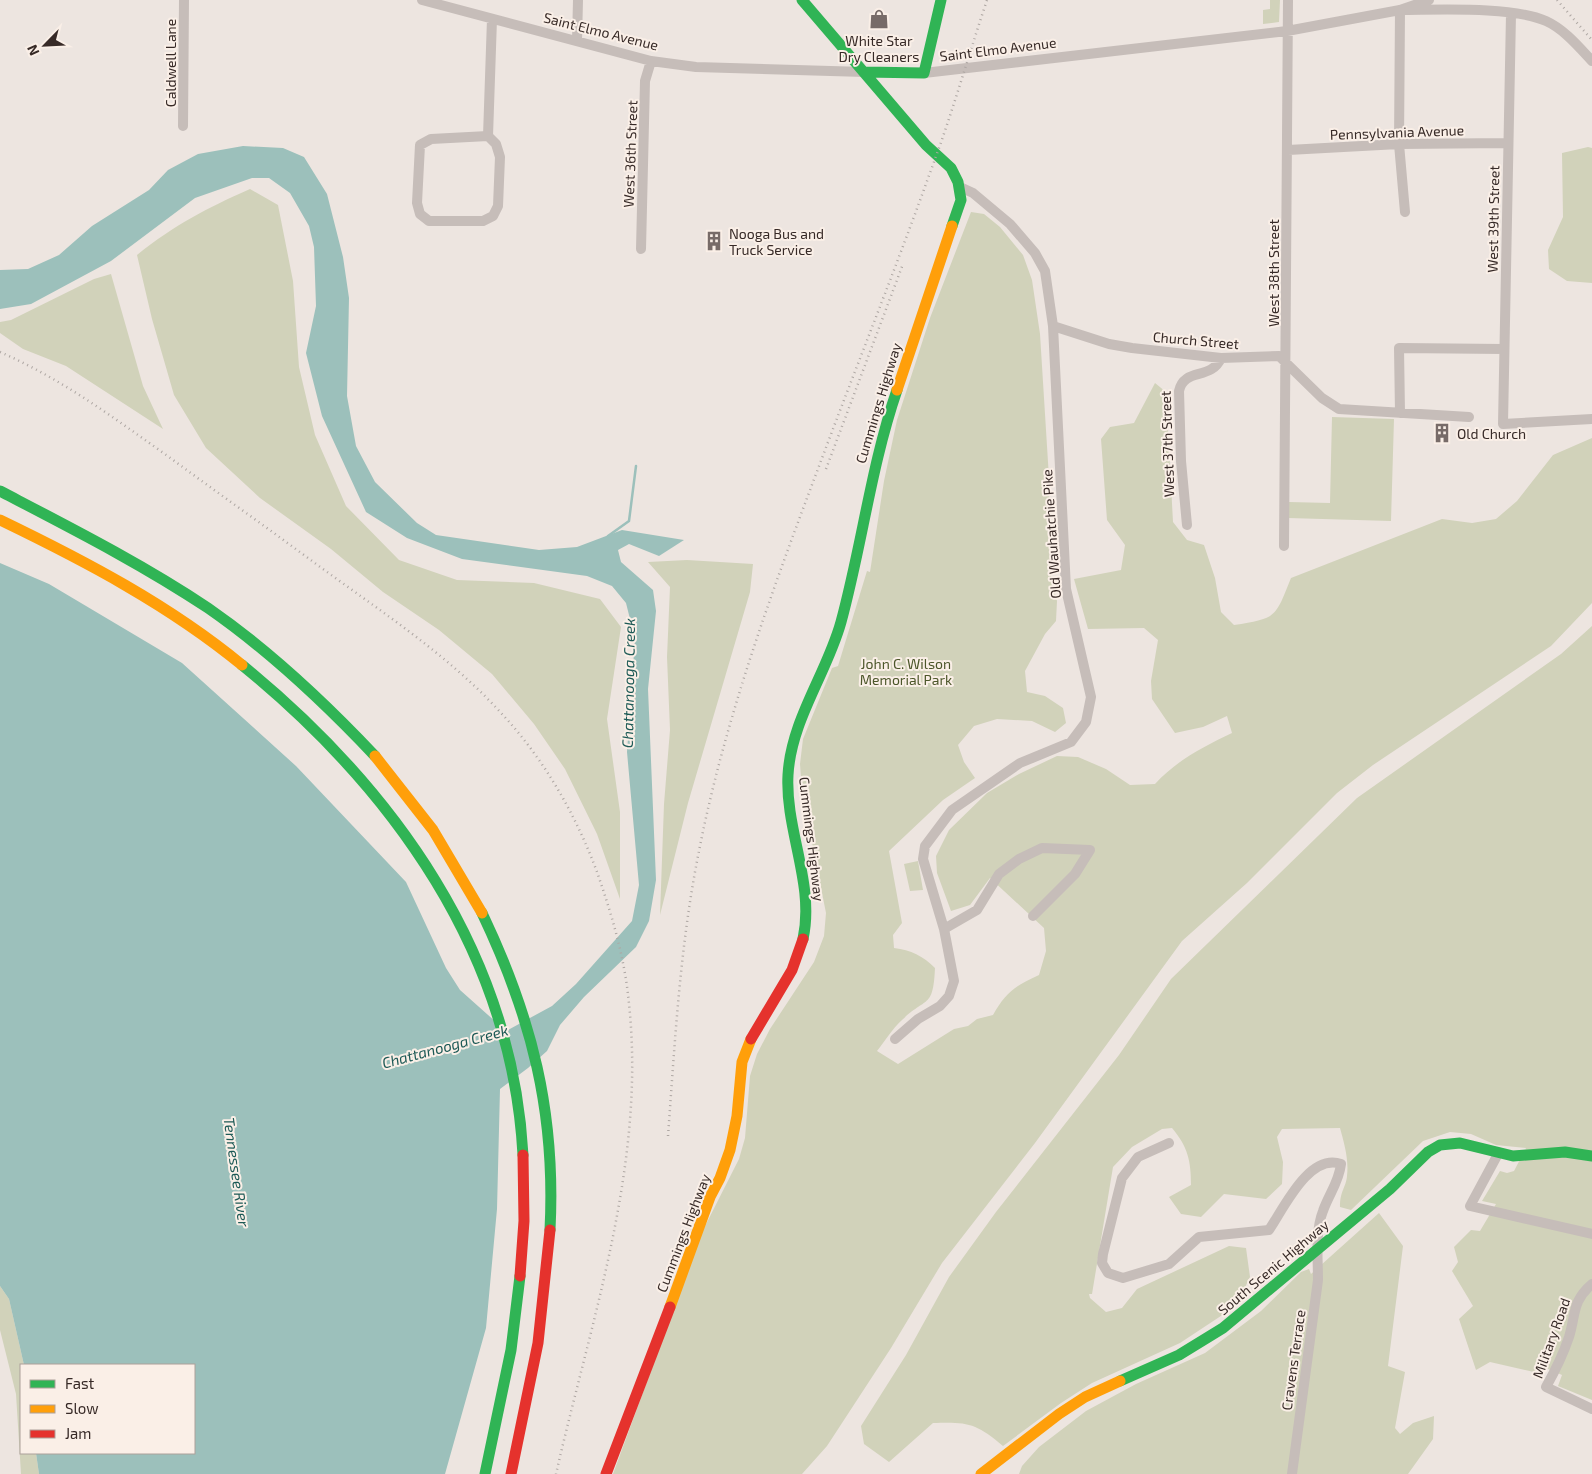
<svg xmlns="http://www.w3.org/2000/svg" width="1592" height="1474" viewBox="0 0 1592 1474" font-family="'Exo 2',sans-serif">
<rect width="100%" height="100%" fill="#ede5e0"/>
<!-- green -->
<path fill="#d1d2ba" d="M 1270,0 L 1280,0 L 1279,22 L 1263,24 L 1263,10 L 1270,9 Z
M 1588,147 L 1592,148 L 1592,283 L 1567,281 L 1549,269 L 1548,250 L 1563,217 L 1562,153 Z
M 250,189 L 278,205 L 293,281 L 299,367 L 315,435 L 346,506 L 399,560 L 457,580 L 534,583 L 600,599 L 621,627 L 607,719 L 620,812 L 620,899 L 597,834 L 565,769 L 534,724 L 492,674 L 439,630 L 383,592 L 331,549 L 260,498 L 206,448 L 174,395 L 152,319 L 137,255 C 176,224 205,209 250,189 Z
M 971,212 L 984,214 L 1000,227 L 1023,255 L 1032,280 L 1040,334 L 1049,478 L 1050,572 L 1057,601 L 1056,621 L 1045,634 L 1025,671 L 1027,692 L 1045,696 L 1063,708 L 1066,723 L 1055,732 L 1032,721 L 997,719 L 974,726 L 958,745 L 964,762 L 975,778 L 943,800 L 889,851 L 902,923 L 893,935 L 894,948 C 911,950 923,956 935,968 C 933,1009 927,996 902,1020 C 892,1029 885,1041 877,1051 L 898,1064 L 954,1029 L 968,1026 L 977,1019 L 993,1015 C 1006,992 1015,986 1039,975 L 1046,951 L 1044,928 L 990,878 L 970,905 L 951,911 L 937,873 L 936,856 L 949,830 L 987,793 L 1019,774 L 1057,756 L 1078,757 L 1106,769 L 1130,785 L 1155,784 C 1177,760 1203,747 1232,733 L 1227,716 L 1203,727 L 1175,733 L 1152,699 L 1151,681 L 1158,640 L 1144,628 L 1088,629 L 1074,579 L 1121,570 L 1125,545 L 1107,520 L 1101,439 L 1110,427 L 1134,423 L 1155,383 L 1166,392 L 1173,522 L 1187,540 L 1204,545 L 1215,578 L 1221,612 L 1234,625 C 1277,618 1275,618 1291,578 L 1442,519 L 1472,523 L 1496,519 L 1517,501 L 1553,455 L 1592,438 L 1592,603 L 1551,646 L 1373,765 L 1337,793 L 1247,883 L 1182,941 L 1035,1143 L 942,1263 L 891,1348 L 827,1446 L 802,1474 L 613,1474 L 702,1232 L 739,1159 L 745,1138 L 750,1076 L 757,1054 L 770,1029 L 814,962 L 824,936 L 826,913 L 802,792 L 800,764 L 803,739 L 832,668 L 838,666 L 867,571 L 870,572 L 884,481 L 897,420 L 930,318 Z
M 111,274 L 143,386 L 163,429 L 66,366 L 23,349 L 0,333 L 0,322 L 11,320 L 94,279 Z
M 1332,417 L 1394,419 L 1391,521 L 1288,518 L 1289,502 L 1330,503 Z
M 687,560 L 753,564 L 750,592 L 688,803 L 660,915 L 664,804 L 670,730 L 667,657 L 670,587 L 648,562 Z
M 1592,626 L 1592,1400 L 1558,1386 L 1562,1375 L 1546,1368 L 1543,1374 L 1490,1362 L 1476,1370 L 1459,1319 L 1473,1306 L 1452,1271 L 1458,1262 L 1454,1247 L 1471,1230 L 1480,1231 L 1496,1204 L 1482,1201 L 1500,1171 L 1507,1173 L 1514,1171 L 1526,1148 L 1496,1145 L 1471,1134 L 1450,1132 L 1423,1141 L 1351,1210 L 1340,1207 C 1340,1190 1346,1188 1347,1176 C 1349,1159 1344,1143 1340,1128 L 1282,1129 L 1277,1137 L 1283,1162 L 1282,1184 L 1266,1199 L 1224,1194 L 1201,1217 L 1181,1214 L 1169,1197 L 1191,1185 C 1191,1161 1188,1147 1172,1128 L 1162,1129 L 1132,1147 L 1113,1167 L 1092,1294 L 1089,1294 L 1090,1298 L 1106,1312 L 1122,1308 L 1137,1289 L 1229,1246 L 1246,1248 L 1250,1277 L 1236,1306 L 1180,1343 L 1092,1383 L 1061,1403 L 1003,1446 C 976,1423 968,1422 933,1423 L 889,1462 L 864,1444 L 861,1426 L 906,1355 L 949,1277 L 996,1212 L 1119,1055 L 1171,979 L 1357,798 L 1561,654 Z
M 918,861 L 923,890 L 910,891 L 904,864 Z
M 1379,1213 L 1403,1246 L 1388,1366 L 1405,1372 L 1395,1428 L 1400,1434 L 1413,1423 L 1434,1416 L 1433,1439 L 1408,1474 L 1019,1474 L 1022,1466 L 1039,1447 L 1086,1411 L 1136,1384 L 1205,1353 L 1261,1311 L 1301,1272 L 1309,1269 L 1311,1274 Z
M 0,1286 L 9,1299 L 24,1365 L 21,1365 L 21,1453 L 36,1453 L 39,1474 L 21,1474 L 16,1394 L 0,1330 Z"/>
<!-- water -->
<path fill="#9cc0bb" d="M 243,146 L 283,148 L 304,157 L 327,194 L 343,257 L 349,298 L 347,396 L 356,446 L 375,482 L 417,523 L 436,535 L 539,550 L 577,547 L 622,530 L 684,540 L 659,556 L 629,544 L 618,550 L 621,562 L 653,590 L 656,611 L 648,689 L 656,880 L 649,921 L 636,947 L 584,997 L 560,1025 L 547,1051 L 528,1068 L 500,1089 L 497,1209 L 486,1328 L 445,1474 L 39,1474 L 36,1453 L 194,1453 L 194,1365 L 24,1365 L 9,1299 L 0,1286 L 0,563 L 49,584 L 182,663 L 296,766 L 406,882 L 446,968 L 460,990 L 506,1031 L 552,1006 L 576,984 L 632,921 L 639,885 L 627,752 L 635,639 L 626,603 L 612,586 L 587,576 L 462,559 L 407,538 L 366,512 L 322,416 L 306,353 L 316,306 L 314,247 L 309,226 L 290,193 L 269,178 L 252,178 L 195,198 L 111,261 L 31,304 L 0,309 L 0,270 L 28,269 L 59,255 L 92,226 L 149,190 L 168,170 L 198,154 Z"/>
<g fill="none" stroke-linecap="round" stroke-linejoin="round">
<!-- stream -->
<path stroke="#9cc0bb" stroke-width="2.5" d="M 608,536 L 629,521 L 636,466"/>
<!-- street -->
<path stroke="#c6bdb9" stroke-width="10" d="M 422,0 L 651,61 L 696,67 L 865,72
M 1511,14 L 1503,424 L 1592,419
M 577,41 L 578,0
M 924,73 L 1287,31 L 1400,10 L 1429,0
M 183,126 L 184,0
M 488,136 L 431,139 L 420,145 L 417,203 L 420,214 L 429,221 L 483,221 L 493,216 L 498,206 L 500,157 L 496,144 L 488,136 L 492,19
M 1288,150 L 1399,144 L 1508,143
M 1405,212 L 1399,144 L 1400,10 C 1438,10 1512,6 1546,21 C 1564,29 1579,47 1592,61
M 641,249 L 645,81 L 651,61
M 1053,326 L 1109,344 L 1132,348 L 1221,358 L 1279,356 L 1322,398 L 1339,409 L 1469,417
M 1400,413 L 1399,348 L 1504,349
M 1187,525 L 1181,461 L 1179,391 C 1184,367 1211,381 1221,358
M 1284,546 L 1288,0
M 944,929 L 977,910 L 999,874 L 1019,859 L 1042,848 L 1090,850 L 1075,874 L 1033,916
M 895,1039 L 918,1019 L 940,1006 L 949,996 L 954,981 L 944,929 L 923,859 L 925,846 L 952,810 L 1020,763 L 1071,742 L 1086,722 L 1091,697 L 1066,589 L 1053,326 L 1045,271 L 1035,253 L 1010,224 L 973,193 L 960,187
M 1169,1143 L 1138,1157 L 1122,1178 L 1103,1254 L 1102,1263 L 1108,1273 L 1123,1278 L 1169,1264 L 1199,1237 L 1269,1230 C 1284,1208 1309,1153 1341,1164 C 1339,1182 1329,1194 1323,1211 C 1315,1231 1318,1259 1318,1280 L 1292,1474
M 1498,1154 L 1470,1206 L 1592,1234
M 1592,1284 C 1572,1301 1576,1314 1569,1337 C 1563,1355 1555,1371 1546,1387 L 1592,1409"/>
<!-- fast -->
<path stroke="#30b455" stroke-width="11" d="M 802,0 L 926,145 L 951,168 L 958,182 L 961,200 L 952,226
M 865,72 L 924,73 L 941,0
M 0,491 C 71,528 142,564 208,608 C 270,651 324,702 375,756
M 242,665 C 394,789 512,953 523,1155
M 482,913 C 532,1018 556,1113 550,1230
M 803,939 C 815,884 785,830 788,775 C 791,720 827,673 841,622 C 862,545 871,466 897,390
M 1120,1381 L 1179,1355 L 1223,1328 L 1390,1189 L 1428,1152 L 1440,1145 L 1460,1143 L 1513,1156 L 1565,1152 L 1592,1156
M 485,1474 L 511,1350 L 520,1276"/>
<!-- slow -->
<path stroke="#ff9f0a" stroke-width="11" d="M 897,390 L 952,226
M 0,520 C 85,561 169,605 242,665
M 375,756 L 433,830 L 482,913
M 670,1307 L 710,1197 L 720,1178 L 730,1150 L 737,1116 L 742,1062 L 751,1039
M 981,1474 L 1059,1414 L 1085,1397 L 1120,1381"/>
<!-- jam -->
<path stroke="#e5322d" stroke-width="11" d="M 751,1039 L 792,970 L 803,939
M 520,1276 L 524,1221 L 523,1155
M 511,1474 L 538,1343 L 550,1230
M 606,1474 L 670,1307"/>
<!-- rail -->
<path stroke="#aea7a3" stroke-width="2.5" stroke-dasharray="1 4" stroke-linecap="butt" d="M 1557,0 L 1592,40
M 0,352 C 62,379 114,418 169,457 C 215,491 262,524 308,558 C 374,607 447,653 502,714 C 544,759 576,815 597,872 C 612,915 625,959 629,1004 C 646,1164 591,1320 556,1474
M 826,469 L 903,264
M 668,1136 C 675,1041 680,945 699,851 C 728,703 783,562 836,421 C 868,337 901,254 931,170 C 952,114 968,57 987,0"/>
</g>
<!-- icons -->
<defs>
<symbol id="shop-bare" viewBox="-9 -9 18 18"><path d="M-5-2.5h2.3a2.7 3.5 0 0 1 5.4 0H5L5.5 6h-11ZM-1.5-2.5h3a1.5 2.3 0 0 0-3 0Z" fill="#776b68" stroke="#faefe7" stroke-width="2.5" paint-order="stroke"/></symbol>
<symbol id="building-bare" viewBox="-9 -9 18 18"><path d="M-4-6H4V6H1V3H-1V6H-4ZM-2.5-4.3h1.7v1.8h-1.7ZM.8-4.3h1.7v1.8H.8ZM-2.5-1h1.7V.8h-1.7ZM.8-1h1.7V.8H.8Z" fill="#776b68" stroke="#faefe7" stroke-width="2.5" paint-order="stroke"/></symbol>
</defs>
<g fill-rule="evenodd">
<use href="#shop-bare" x="865" y="5" width="28" height="28"/>
<use href="#building-bare" x="700" y="227" width="28" height="28"/>
<use href="#building-bare" x="1428" y="419" width="28" height="28"/>
</g>
<g text-anchor="middle" dominant-baseline="central" stroke-width="4" stroke-linejoin="round" paint-order="stroke">
<!-- street labels -->
<g font-size="14" fill="#372a27" stroke="#faefe7">
<text transform="translate(601 31) rotate(14)">Saint Elmo Avenue</text>
<text transform="translate(998 49) rotate(-7)">Saint Elmo Avenue</text>
<text transform="translate(170 63) rotate(-90)">Caldwell Lane</text>
<text transform="translate(1397 132) rotate(-2)">Pennsylvania Avenue</text>
<text transform="translate(630 154) rotate(-88)">West 36th Street</text>
<text transform="translate(1493 219) rotate(-89)">West 39th Street</text>
<text transform="translate(1273 273) rotate(-90)">West 38th Street</text>
<text transform="translate(1196 340) rotate(5)">Church Street</text>
<text transform="translate(878 403) rotate(-73)">Cummings Highway</text>
<text transform="translate(1167 444) rotate(-92)">West 37th Street</text>
<text transform="translate(1051 534) rotate(-94)">Old Wauhatchie Pike</text>
<text transform="translate(812 839) rotate(83)">Cummings Highway</text>
<text transform="translate(683 1233) rotate(-69)">Cummings Highway</text>
<text transform="translate(1273 1267) rotate(-40)">South Scenic Highway</text>
<text transform="translate(1551 1338) rotate(-70)">Military Road</text>
<text transform="translate(1293 1360) rotate(-82)">Cravens Terrace</text>
</g>
<!-- poi labels -->
<g font-size="14" fill="#372a27" stroke="#faefe7" text-anchor="start">
<text x="879" y="40" text-anchor="middle">White Star<tspan x="879" dy="16">Dry Cleaners</tspan></text>
<text x="729" y="233">Nooga Bus and<tspan x="729" dy="16">Truck Service</tspan></text>
<text x="1457" y="433">Old Church</text>
</g>
<!-- park labels -->
<g font-size="14" fill="#4c562a" stroke="#faefe7">
<text x="906" y="663">John C. Wilson<tspan x="906" dy="16">Memorial Park</tspan></text>
</g>
<!-- water labels -->
<g font-size="15" font-style="italic" fill="#1c5955" stroke="#faefe7">
<text transform="translate(628 683) rotate(-89)">Chattanooga Creek</text>
<text transform="translate(445 1046) rotate(-15)">Chattanooga Creek</text>
<text transform="translate(237 1172) rotate(82)">Tennessee River</text>
</g>
</g>
<!-- legend -->
<rect x="20" y="1364" width="175" height="90" fill="#faefe7" stroke="#aca09a"/>
<rect x="30" y="1380" width="25" height="8" fill="#30b455" stroke="#aca09a"/>
<text x="65" y="1389" font-size="15" fill="#372a27">Fast</text>
<rect x="30" y="1405" width="25" height="8" fill="#ff9f0a" stroke="#aca09a"/>
<text x="65" y="1414" font-size="15" fill="#372a27">Slow</text>
<rect x="30" y="1430" width="25" height="8" fill="#e5322d" stroke="#aca09a"/>
<text x="65" y="1439" font-size="15" fill="#372a27">Jam</text>
<!-- north arrow -->
<g transform="translate(45 45) rotate(246)" stroke="#faefe7" stroke-width="4" paint-order="stroke">
<path d="M0-4L9 19L0 12L-9 19Z" fill="#372a27"/>
<text y="-8" font-size="14" font-weight="bold" text-anchor="middle" fill="#372a27">N</text>
</g>
</svg>
